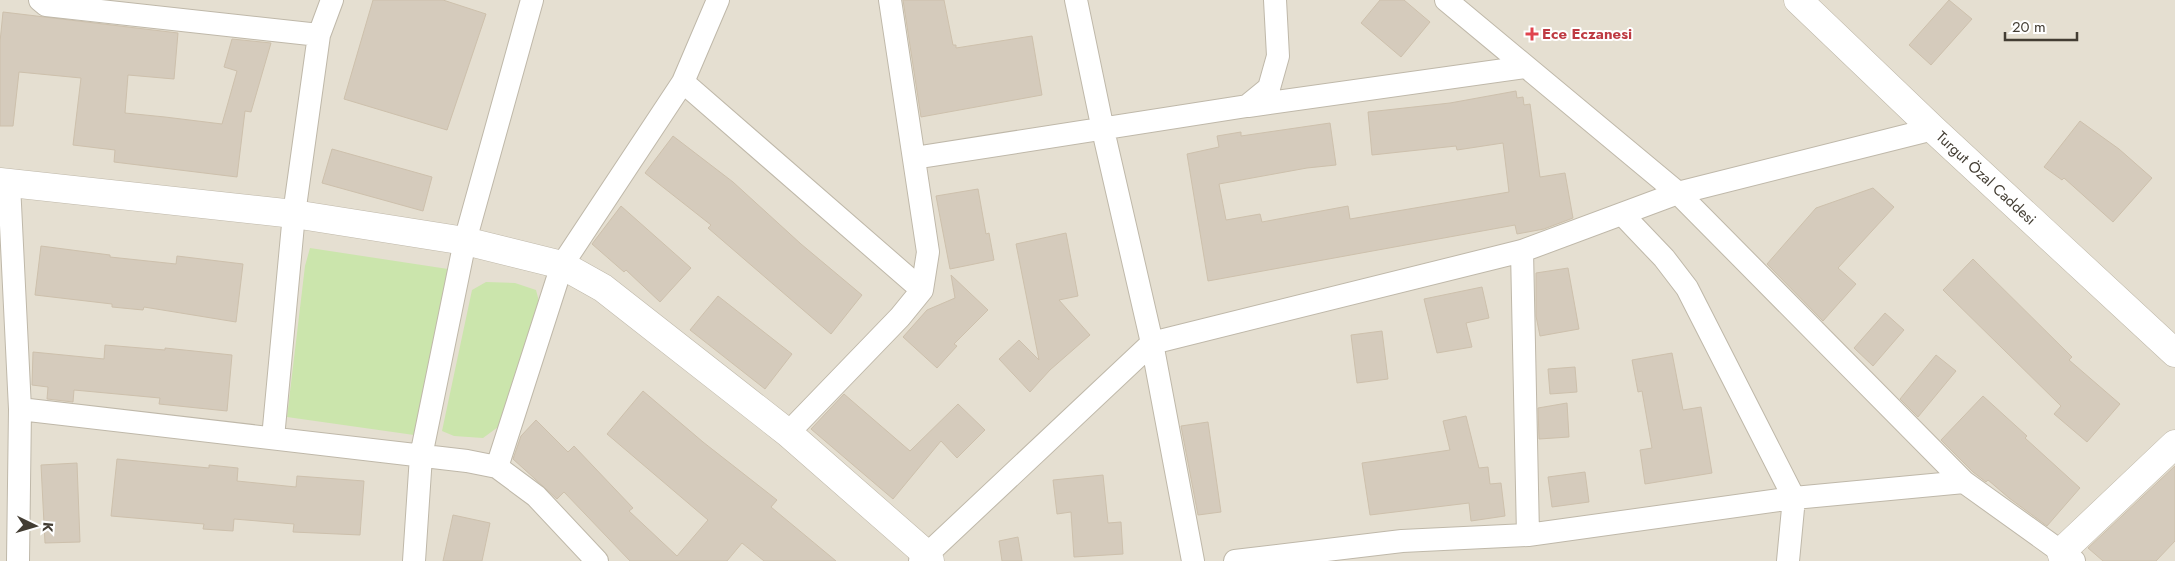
<svg xmlns="http://www.w3.org/2000/svg" width="2175" height="561" viewBox="0 0 2175 561" font-family="Jost,sans-serif">
<rect width="100%" height="100%" fill="#f1ede3"/>
<!-- residential -->
<path fill="#e5dfd1" d="M 0,0 L 2175,0 L 2175,561 L 0,561 Z"/>
<!-- green -->
<path fill="#cbe5ac" d="M 310,248 L 448,269 L 414,435 L 287,417 L 305,266 Z
M 486,282 L 515,283 L 536,290 L 541,309 L 509,419 L 483,438 L 454,436 L 442,431 L 472,290 Z"/>
<!-- building -->
<path fill="#d5cbbc" stroke="#cdc0ac" d="M 373,0 L 443,0 L 486,14 L 447,130 L 344,99 Z
M 903,0 L 944,0 L 953,45 L 956,45 L 956,48 L 1032,36 L 1042,95 L 921,117 Z
M 1380,0 L 1404,0 L 1430,22 L 1401,57 L 1361,23 Z
M 1949,0 L 1972,19 L 1931,65 L 1909,45 Z
M 3,12 L 178,33 L 174,79 L 128,75 L 125,113 L 165,117 L 222,124 L 237,71 L 224,67 L 232,39 L 271,43 L 251,112 L 245,111 L 237,177 L 114,162 L 115,150 L 73,145 L 81,78 L 19,72 L 13,126 L 0,126 L 0,42 Z
M 1516,91 L 1517,98 L 1523,97 L 1524,105 L 1530,104 L 1540,177 L 1565,173 L 1573,218 L 1544,229 L 1517,234 L 1515,225 L 1208,281 L 1187,154 L 1219,147 L 1217,136 L 1241,132 L 1241,136 L 1330,123 L 1336,165 L 1307,168 L 1219,184 L 1226,220 L 1260,214 L 1262,222 L 1348,206 L 1350,219 L 1509,192 L 1503,143 L 1457,150 L 1456,146 L 1372,155 L 1368,112 L 1450,103 Z
M 2080,121 L 2119,149 L 2152,178 L 2113,222 L 2064,178 L 2062,180 L 2044,167 Z
M 673,136 L 733,182 L 801,244 L 862,295 L 831,334 L 708,228 L 711,225 L 645,173 Z
M 332,149 L 432,177 L 423,211 L 322,183 Z
M 1873,188 L 1894,207 L 1838,268 L 1856,284 L 1823,321 L 1767,264 L 1816,208 Z
M 978,189 L 986,234 L 989,233 L 994,260 L 950,269 L 936,196 Z
M 621,206 L 691,268 L 660,302 L 626,270 L 624,272 L 592,244 Z
M 1066,233 L 1078,296 L 1059,300 L 1090,335 L 1050,370 L 1030,392 L 999,359 L 1019,340 L 1039,360 L 1016,244 Z
M 41,246 L 110,255 L 110,257 L 176,264 L 177,256 L 243,264 L 236,322 L 144,307 L 143,310 L 112,307 L 112,304 L 35,295 Z
M 1973,259 L 2072,357 L 2069,360 L 2120,404 L 2087,442 L 2054,414 L 2061,406 L 1943,290 Z
M 1568,268 L 1579,329 L 1540,336 L 1536,316 L 1536,273 Z
M 951,275 L 988,310 L 954,344 L 957,346 L 937,368 L 903,337 L 927,310 L 955,298 Z
M 1482,287 L 1489,318 L 1466,323 L 1472,347 L 1437,353 L 1424,299 Z
M 718,296 L 792,354 L 765,389 L 690,330 Z
M 1885,313 L 1904,330 L 1873,366 L 1854,348 Z
M 1382,331 L 1388,379 L 1357,383 L 1351,335 Z
M 105,345 L 165,350 L 165,348 L 232,355 L 227,411 L 159,404 L 160,398 L 74,390 L 73,402 L 47,399 L 48,387 L 32,385 L 33,352 L 104,359 Z
M 1672,353 L 1683,410 L 1701,407 L 1712,473 L 1645,484 L 1640,450 L 1652,448 L 1642,391 L 1638,392 L 1632,360 Z
M 1936,355 L 1956,371 L 1918,417 L 1900,399 Z
M 1575,367 L 1577,392 L 1550,394 L 1548,369 Z
M 643,391 L 703,442 L 777,500 L 771,507 L 836,561 L 764,561 L 742,543 L 727,561 L 630,561 L 564,492 L 557,499 L 513,459 L 521,436 L 536,420 L 568,452 L 574,446 L 633,508 L 629,511 L 677,556 L 708,520 L 607,434 Z
M 844,394 L 910,451 L 958,404 L 985,430 L 957,458 L 941,441 L 893,499 L 811,429 Z
M 1983,396 L 2027,436 L 2025,438 L 2080,488 L 2047,526 L 2009,498 L 1988,480 L 1986,482 L 1973,472 L 1941,440 Z
M 1567,403 L 1569,437 L 1539,439 L 1538,408 Z
M 1466,416 L 1479,468 L 1488,467 L 1490,484 L 1501,483 L 1505,516 L 1471,521 L 1469,503 L 1370,515 L 1362,463 L 1450,450 L 1443,421 Z
M 1208,422 L 1221,512 L 1198,515 L 1181,426 Z
M 117,459 L 209,468 L 209,465 L 238,468 L 237,481 L 296,487 L 297,476 L 364,481 L 360,535 L 293,532 L 294,524 L 234,519 L 233,531 L 203,529 L 204,524 L 111,516 Z
M 77,463 L 80,542 L 45,543 L 41,465 Z
M 2175,466 L 2175,541 L 2156,561 L 2103,561 L 2088,548 Z
M 1585,472 L 1589,502 L 1552,507 L 1548,477 Z
M 1103,475 L 1108,523 L 1121,522 L 1123,554 L 1074,557 L 1071,512 L 1057,514 L 1053,480 Z
M 453,515 L 490,523 L 482,561 L 443,561 Z
M 1018,537 L 1022,561 L 1002,561 L 999,541 Z"/>
<g fill="none" stroke-linecap="round" stroke-linejoin="round">
<defs>
<path id="minor" d="M 40,0 L 46,5 L 319,35
M 1076,0 L 1103,130 L 1152,343 L 1193,561
M 1446,0 L 1678,193 L 1964,482 L 2074,561
M 683,82 L 922,290
M 1248,106 L 1526,67
M 914,158 L 1247,106 L 1269,88 L 1278,56 L 1275,0
M 9,184 L 20,409 L 18,561
M 1622,214 L 1664,258 L 1687,288 L 1794,498 L 1788,561
M 1522,251 L 1528,535
M 20,409 L 467,461 L 497,467 L 536,496 L 597,561
M 788,433 L 900,317 L 922,290 L 928,252 L 890,0
M 273,438 L 294,214 L 319,35 L 332,0
M 497,467 L 562,265 L 683,82 L 718,0
M 414,561 L 421,456 L 465,241 L 532,0
M 920,561 L 1152,343 L 1522,251 L 1678,193 L 1933,129
M 1235,561 L 1402,541 L 1528,535 L 1794,498 L 1964,482"/>
<g id="tertiary">
<path id="s1" d="M 1798,0 L 1933,129 L 2175,353"/>
<path d="M 0,182 L 294,214 L 465,241 L 562,265 L 603,288 L 788,433 L 925,553 L 930,561"/>
<path d="M 2064,561 L 2061,552 L 2175,444"/>
</g>
</defs>
<!-- minor casing -->
<use href="#minor" stroke="#bfb8a9" stroke-width="24"/>
<!-- tertiary casing -->
<use href="#tertiary" stroke="#bfb8a9" stroke-width="29"/>
<!-- minor -->
<use href="#minor" stroke="#fff" stroke-width="22"/>
<!-- tertiary -->
<use href="#tertiary" stroke="#fff" stroke-width="28"/>
</g>
<!-- markers -->
<path fill="#e0444e" stroke="#fff" stroke-width="2" d="M1529.5 26.5h5v5h5v5h-5v5h-5v-5h-5v-5h5z"/>
<g text-anchor="middle" dominant-baseline="central" stroke-width="4" stroke-linejoin="round" paint-order="stroke">
<!-- health labels -->
<g font-size="15" font-weight="bold" fill="#be3a42" stroke="#fff" text-anchor="start">
<text x="1542" y="34">Ece Eczanesi</text>
</g>
<!-- street labels -->
<g font-size="15" fill="#433d33" stroke="#fff">
<text stroke="none"><textPath href="#s1" startOffset="259">Turgut Özal Caddesi</textPath></text>
</g>
</g>
<!-- north arrow -->
<g transform="translate(35 526) rotate(95)" stroke="#ffffff" stroke-width="4" paint-order="stroke">
<path d="M0-4L9 19L0 12L-9 19Z" fill="#433d33"/>
<text y="-8" font-size="14" font-weight="bold" text-anchor="middle" fill="#433d33">K</text>
</g>
<!-- scale -->
<path d="M2005 32v8h72v-8" fill="none" stroke="#433d33" stroke-width="2.5"/>
<text x="2012" y="32" font-size="15" fill="#433d33" stroke="#ffffff" stroke-width="4" paint-order="stroke">20 m</text>
</svg>
